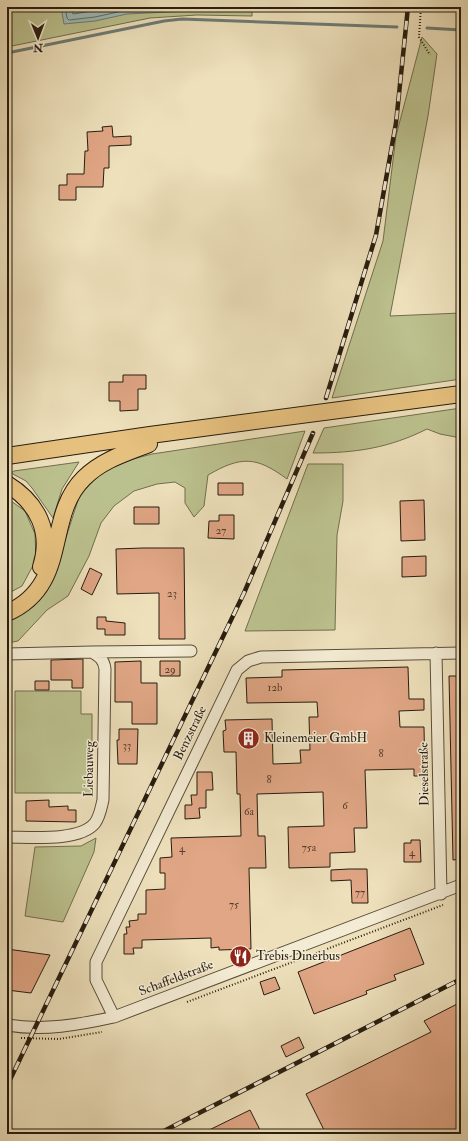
<svg xmlns="http://www.w3.org/2000/svg" width="468" height="1141" viewBox="0 0 468 1141" font-family="'IM FELL Double Pica',serif">
<rect width="100%" height="100%" fill="#ede0bb"/>
<filter id="stains"><feTurbulence type="fractalNoise" baseFrequency=".005" numOctaves="4"/><feColorMatrix values="0 0 0 0 .2 0 0 0 0 .09 0 0 0 0 .02 0 0 0 .5 -.17"/></filter>
<radialGradient id="worn" r=".72"><stop offset=".6" stop-color="#630" stop-opacity="0"/><stop offset="1" stop-color="#630" stop-opacity=".3"/></radialGradient>
<!-- green -->
<path fill="#bbc18e" stroke="#716e4e" d="M 7,7 L 252,7 L 252,16 L 197,15 L 150,18 L 7,47 Z
M 422,37 L 437,54 L 428,116 L 390,316 L 461,313 L 461,379 L 332,398 L 383,241 L 396,136 Z
M 461,408 L 461,438 L 440,434 L 427,429 C 389,448 356,453 313,453 L 324,428 Z
M 305,431 L 287,479 C 256,456 241,456 208,475 L 204,506 L 194,517 L 185,503 L 185,488 L 175,482 L 157,484 L 134,491 L 114,506 L 101,523 L 89,556 L 68,596 L 47,610 L 18,641 L 7,643 L 7,619 L 34,606 L 52,581 L 80,494 L 110,465 L 152,454 Z
M 79,462 L 62,489 L 53,518 L 32,488 L 26,481 L 11,473 L 14,471 Z
M 308,464 L 343,464 L 343,501 L 337,535 L 335,630 L 245,631 Z
M 7,498 L 25,511 L 35,534 L 36,560 L 22,586 L 7,594 Z
M 15,691 L 81,691 L 81,714 L 92,714 L 92,793 L 15,793 Z
M 96,838 L 94,852 L 63,922 L 25,916 L 35,847 L 81,846 Z"/>
<!-- water -->
<path fill="#9cbbb9" stroke="#6d7b75" d="M 61,7 L 220,7 L 219,9 L 209,10 L 127,14 L 95,21 L 64,24 Z"/>
<g fill="none" stroke-linecap="round" stroke-linejoin="round">
<!-- shore -->
<path stroke="#626c64" stroke-width="1" d="M 65,7 L 67,18 L 69,20 L 95,17 L 127,10 L 188,7
M 70,7 L 73,14 L 119,7"/>
<!-- stream -->
<path stroke="#6d7b75" stroke-width="3" d="M 427,28 L 461,30
M 7,53 L 164,21 L 182,19 L 397,27"/>
</g>
<!-- building -->
<path fill="#e0a685" stroke="#271c0f" d="M 112,126 L 113,137 L 131,136 L 131,145 L 109,146 L 109,168 L 104,168 L 103,187 L 76,187 L 76,200 L 59,200 L 59,185 L 67,185 L 67,174 L 84,174 L 85,151 L 88,151 L 87,132 L 103,131 L 102,127 Z
M 123,375 L 146,375 L 146,389 L 138,389 L 138,410 L 120,411 L 120,401 L 109,401 L 109,382 L 123,382 Z
M 218,483 L 243,483 L 243,495 L 218,495 Z
M 424,500 L 425,540 L 401,541 L 400,501 Z
M 134,507 L 159,507 L 159,524 L 134,524 Z
M 219,515 L 234,515 L 234,539 L 208,538 L 209,521 L 219,521 Z
M 142,548 L 184,548 L 185,639 L 159,639 L 159,593 L 117,594 L 116,549 Z
M 426,556 L 426,576 L 402,577 L 402,557 Z
M 90,568 L 102,574 L 92,595 L 81,589 Z
M 97,617 L 106,617 L 106,621 L 125,623 L 125,635 L 105,635 L 105,629 L 97,629 Z
M 83,659 L 83,688 L 72,688 L 72,680 L 51,680 L 51,660 Z
M 141,661 L 141,683 L 157,683 L 157,724 L 132,724 L 132,702 L 115,702 L 115,662 Z
M 160,661 L 180,661 L 180,676 L 160,676 Z
M 408,667 L 409,699 L 424,699 L 424,710 L 399,711 L 400,727 L 424,727 L 425,776 L 414,776 L 414,769 L 365,770 L 367,828 L 354,828 L 355,852 L 330,853 L 330,867 L 289,868 L 288,827 L 324,826 L 323,792 L 257,794 L 258,836 L 265,836 L 266,868 L 249,868 L 251,949 L 219,950 L 219,947 L 211,948 L 211,938 L 142,940 L 142,948 L 133,948 L 134,954 L 124,954 L 124,934 L 127,934 L 126,927 L 130,927 L 129,921 L 138,920 L 138,914 L 146,914 L 146,890 L 165,889 L 165,873 L 160,873 L 160,858 L 172,857 L 171,838 L 241,836 L 240,794 L 237,794 L 236,752 L 224,752 L 223,731 L 226,730 L 225,720 L 272,719 L 273,764 L 301,763 L 300,750 L 310,750 L 309,717 L 318,717 L 317,702 L 247,703 L 246,678 L 282,677 L 282,670 Z
M 449,676 L 461,676 L 461,859 L 453,860 Z
M 35,681 L 49,681 L 49,690 L 35,690 Z
M 119,729 L 138,729 L 137,764 L 118,764 L 117,740 L 119,740 Z
M 197,772 L 212,772 L 213,790 L 206,790 L 206,808 L 199,808 L 200,818 L 185,819 L 185,805 L 192,805 L 191,795 L 197,795 Z
M 49,800 L 49,807 L 68,806 L 68,810 L 76,810 L 76,822 L 26,821 L 26,801 Z
M 411,840 L 420,840 L 421,862 L 404,862 L 404,843 L 411,843 Z
M 349,869 L 367,869 L 368,903 L 352,903 L 351,880 L 331,881 L 331,870 Z
M 410,928 L 424,964 L 394,975 L 396,980 L 366,991 L 367,994 L 314,1014 L 298,972 Z
M 7,949 L 50,955 L 31,993 L 7,990 Z
M 275,977 L 280,989 L 264,995 L 260,982 Z
M 461,1002 L 461,1134 L 326,1134 L 306,1094 L 431,1032 L 424,1021 Z
M 299,1037 L 304,1048 L 286,1057 L 281,1046 Z
M 250,1110 L 262,1134 L 201,1134 Z"/>
<g fill="none" stroke-linecap="round" stroke-linejoin="round">
<defs>
<path id="minor" d="M 92,652 L 191,651
M 436,653 L 441,894
M 7,654 L 92,652 C 100,657 104,660 105,669 L 103,800 C 101,808 100,816 95,823 C 80,842 29,837 7,837
M 114,1017 L 96,980 L 96,962 L 237,670 L 248,661 L 261,657 L 461,653
M 7,1025 C 44,1031 78,1025 114,1017 L 461,885"/>
<path id="highway" d="M 7,456 L 150,435 L 461,394
M 7,484 C 38,503 52,532 41,567
M 7,613 C 71,585 44,517 84,478 C 102,460 126,453 149,444"/>
</defs>
<!-- minor casing -->
<use href="#minor" stroke="#584d3a" stroke-width="13"/>
<!-- highway casing -->
<use href="#highway" stroke="#271c0f" stroke-width="18"/>
<!-- path -->
<path stroke="#271c0f" stroke-width="2" stroke-dasharray="1 2" stroke-linecap="butt" d="M 421,7 L 419,37 L 430,55
M 187,1002 L 443,905
M 21,1038 L 59,1039 L 102,1032"/>
<!-- minor -->
<use href="#minor" stroke="#f3ebd3" stroke-width="11"/>
<!-- highway -->
<use href="#highway" stroke="#e6c07e" stroke-width="16"/>
<defs>
<path id="rail" d="M 326,398 L 376,235 L 396,123 L 408,7
M 7,1086 L 244,593 L 313,433
M 158,1134 L 461,979"/>
</defs>
<!-- rail casing -->
<use href="#rail" stroke="#271c0f" stroke-width="4.5"/>
<!-- rail -->
<use href="#rail" stroke="#f3ebd3" stroke-width="3" stroke-dasharray="9" stroke-linecap="butt"/>
</g>
<!-- icons -->
<defs>
<symbol id="building-disc" viewBox="-11 -11 22 22"><circle r="9.5" fill="#8f2418" stroke="#f3ebd3"/><path d="M-4-6H4V6H1V3H-1V6H-4ZM-2.5-4.3h1.7v1.8h-1.7ZM.8-4.3h1.7v1.8H.8ZM-2.5-1h1.7V.8h-1.7ZM.8-1h1.7V.8H.8Z" fill="#fff"/></symbol>
<symbol id="restaurant-disc" viewBox="-11 -11 22 22"><circle r="9.5" fill="#8f2418" stroke="#f3ebd3"/><path d="M-5-6h1v4h1v-4h1v4h1v-4h1v5L-1.5 .5V6h-2V.5L-5-1ZM5-6V6H3V1.5H1.5Q1.5-4 5-6Z" fill="#fff"/></symbol>
</defs>
<g fill-rule="evenodd">
<use href="#building-disc" x="236" y="726" width="25" height="25"/>
<use href="#restaurant-disc" x="228" y="944" width="25" height="25"/>
</g>
<g text-anchor="middle" dominant-baseline="central" stroke-width="3" stroke-linejoin="round" paint-order="stroke">
<!-- number labels -->
<g font-size="11" fill="#553e2c">
<text x="221" y="530">27</text>
<text x="172" y="593">23</text>
<text x="170" y="669">29</text>
<text x="275" y="687">12b</text>
<text x="127" y="745">33</text>
<text x="381" y="753">8</text>
<text x="269" y="779">8</text>
<text x="345" y="805">6</text>
<text x="249" y="811">6a</text>
<text x="309" y="847">75a</text>
<text x="182" y="848">4</text>
<text x="412" y="852">4</text>
<text x="360" y="892">77</text>
<text x="234" y="904">75</text>
</g>
<!-- street labels -->
<g font-size="13" fill="#271c0f" stroke="#f3ebd3">
<text transform="translate(190 733) rotate(-64)">Benzstraße</text>
<text transform="translate(89 769) rotate(-89)">Liebauweg</text>
<text transform="translate(424 774) rotate(-91)">Dieselstraße</text>
<text transform="translate(176 978) rotate(-21)">Schaffeldstraße</text>
</g>
<!-- poi labels -->
<g font-size="13" fill="#271c0f" stroke="#f3ebd3" text-anchor="start">
<text x="264" y="738">Kleinemeier GmbH</text>
<text x="256" y="956">Trebis Dinerbus</text>
</g>
</g>
<!-- margin -->
<rect width="468" height="1141" fill="none" stroke="#ede0bb" stroke-width="24"/>
<rect x="8" y="8" width="452" height="1125" fill="none" stroke="#271c0f" stroke-width="2"/>
<rect x="12" y="12" width="444" height="1117" fill="none" stroke="#271c0f"/>
<!-- north arrow -->
<g transform="translate(38 38) rotate(179)" stroke="#f3ebd3" stroke-width="3" paint-order="stroke">
<path d="M0-3L7 15L0 10L-7 15Z" fill="#271c0f"/>
<text y="-6" font-size="11" font-weight="bold" text-anchor="middle" fill="#271c0f">N</text>
</g>
<rect width="100%" height="100%" filter="url(#stains)"/>
<rect width="100%" height="100%" fill="url(#worn)"/>
</svg>
